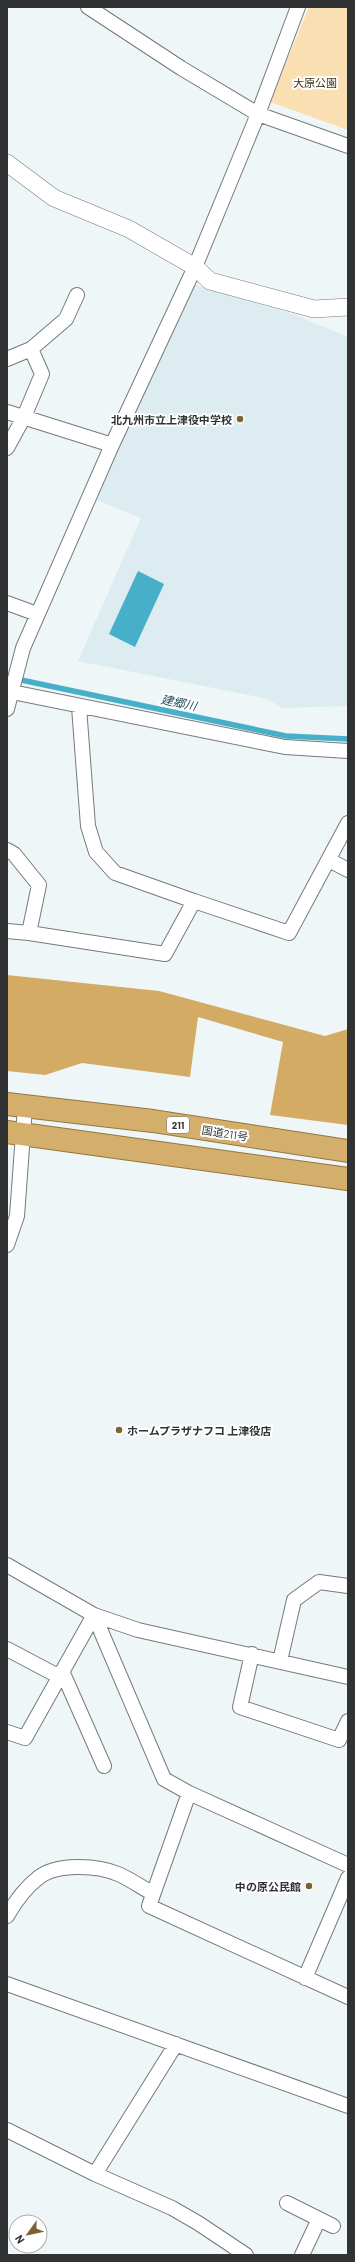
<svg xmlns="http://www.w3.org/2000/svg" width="355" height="2262" viewBox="0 0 355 2262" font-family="Barlow,'Noto Sans JP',sans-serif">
<rect width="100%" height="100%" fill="#eff6f7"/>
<!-- built -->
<path fill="#dcecf0" d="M 189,283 L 293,314 L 348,337 L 348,706 L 283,708 L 264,698 L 78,661 L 141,518 L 97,500 Z"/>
<!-- green -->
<path fill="#fadfb2" d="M 309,7 L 348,7 L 348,130 L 270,102 Z"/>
<!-- forest -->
<path fill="#d4ab64" d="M 7,975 L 159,991 L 325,1036 L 348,1029 L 348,1125 L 270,1115 L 283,1042 L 198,1017 L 190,1077 L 82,1063 L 45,1075 L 7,1071 Z"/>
<!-- water -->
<path fill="#47afc8" d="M 138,571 L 164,584 L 135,647 L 109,634 Z"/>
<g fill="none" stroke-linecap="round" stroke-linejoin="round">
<!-- stream -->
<path stroke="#47afc8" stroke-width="5.5" d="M 7,677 L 286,736 L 348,739"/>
<defs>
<path id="minor" d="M 88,7 L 181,68 L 258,114 L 348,146
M 31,349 L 66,319 L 77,295
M 7,359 L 31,349 L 42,374 L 24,417 L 7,448
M 7,412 L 112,445
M 7,603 L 37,614
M 7,691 L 285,747 L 348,751
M 79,707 L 88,826 L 96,852 L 115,873 L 194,901
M 7,709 L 23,648 L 112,445 L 195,267 L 258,114 L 298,7
M 7,850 L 14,854 L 39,885 L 29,933 L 7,931
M 329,860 L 348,870
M 29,933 L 165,954 L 194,901 L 289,933 L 348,823
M 7,1245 L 17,1216 L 25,1107
M 7,1565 L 94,1615 L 138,1630 L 348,1677
M 94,1615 L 164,1779 L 189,1793 L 348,1865
M 7,1649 L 58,1676
M 252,1654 L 240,1707 L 339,1740 L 348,1721
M 280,1661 L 294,1600 L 319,1582 L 348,1586
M 62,1671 L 104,1766
M 7,1732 L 25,1738 L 94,1615
M 189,1793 L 149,1906 L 348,1997
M 7,1916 C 15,1902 25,1888 38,1878 C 56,1863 97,1865 118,1874 C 130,1879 141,1887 152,1893
M 305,1978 L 348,1878
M 7,1984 L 348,2106
M 7,2130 L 95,2174 L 172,2208 L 198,2223 L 246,2255
M 95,2174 L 176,2044
M 287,2203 L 319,2219
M 302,2255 L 319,2219 L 333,2226"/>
<path id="tertiary" d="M 7,163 L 54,198 L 129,229 L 195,267 L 210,281 L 314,309 L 348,307"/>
<path id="trunk" d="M 7,1104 L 153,1121 L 348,1151
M 7,1132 L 348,1179"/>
</defs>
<!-- minor casing -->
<use href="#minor" stroke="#757a7c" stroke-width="16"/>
<!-- tertiary casing -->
<use href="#tertiary" stroke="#757a7c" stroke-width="18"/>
<!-- trunk casing -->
<use href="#trunk" stroke="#937641" stroke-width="24"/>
<!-- minor -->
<use href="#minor" stroke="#fff" stroke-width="14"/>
<!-- tertiary -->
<use href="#tertiary" stroke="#fff" stroke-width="17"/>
<!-- trunk -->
<use href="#trunk" stroke="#d4af6c" stroke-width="22"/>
</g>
<!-- markers -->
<g fill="#7b6133" stroke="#fff" stroke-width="1.5">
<circle cx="240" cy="419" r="4"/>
<circle cx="119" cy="1430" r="4"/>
<circle cx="309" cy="1886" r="4"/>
</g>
<g text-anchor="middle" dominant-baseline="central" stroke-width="4" stroke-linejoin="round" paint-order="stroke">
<!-- shield labels -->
<rect fill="#fff" stroke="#6e7070" stroke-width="1" x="167" y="1117" width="22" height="16" rx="3"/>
<g font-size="10" font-weight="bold" fill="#303233">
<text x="178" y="1125">211</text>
</g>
<!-- park labels -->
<g font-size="11" fill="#423111" stroke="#fff">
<text x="315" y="82">大原公園</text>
</g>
<!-- poi labels -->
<g font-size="11" font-weight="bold" fill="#303233" stroke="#fff" text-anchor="end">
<text x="232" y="419">北九州市立上津役中学校</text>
<text x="127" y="1430" text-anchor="start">ホームプラザナフコ 上津役店</text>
<text x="301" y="1886">中の原公民館</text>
</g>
<!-- street labels -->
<g font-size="11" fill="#303233" stroke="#fff">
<text transform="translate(225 1133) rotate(9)">国道211号</text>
</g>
<!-- water labels -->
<g font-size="12" font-style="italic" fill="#25525d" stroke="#fff">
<text transform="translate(179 702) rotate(12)">建郷川</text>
</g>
</g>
<!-- border -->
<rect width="355" height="2262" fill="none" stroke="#303233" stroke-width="16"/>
<!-- north arrow -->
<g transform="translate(28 2234) rotate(237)"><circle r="19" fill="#ffffff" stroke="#acadad"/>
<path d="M0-3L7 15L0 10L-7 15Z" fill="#7b6133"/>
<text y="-6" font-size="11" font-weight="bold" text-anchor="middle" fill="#303233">N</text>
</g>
</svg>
